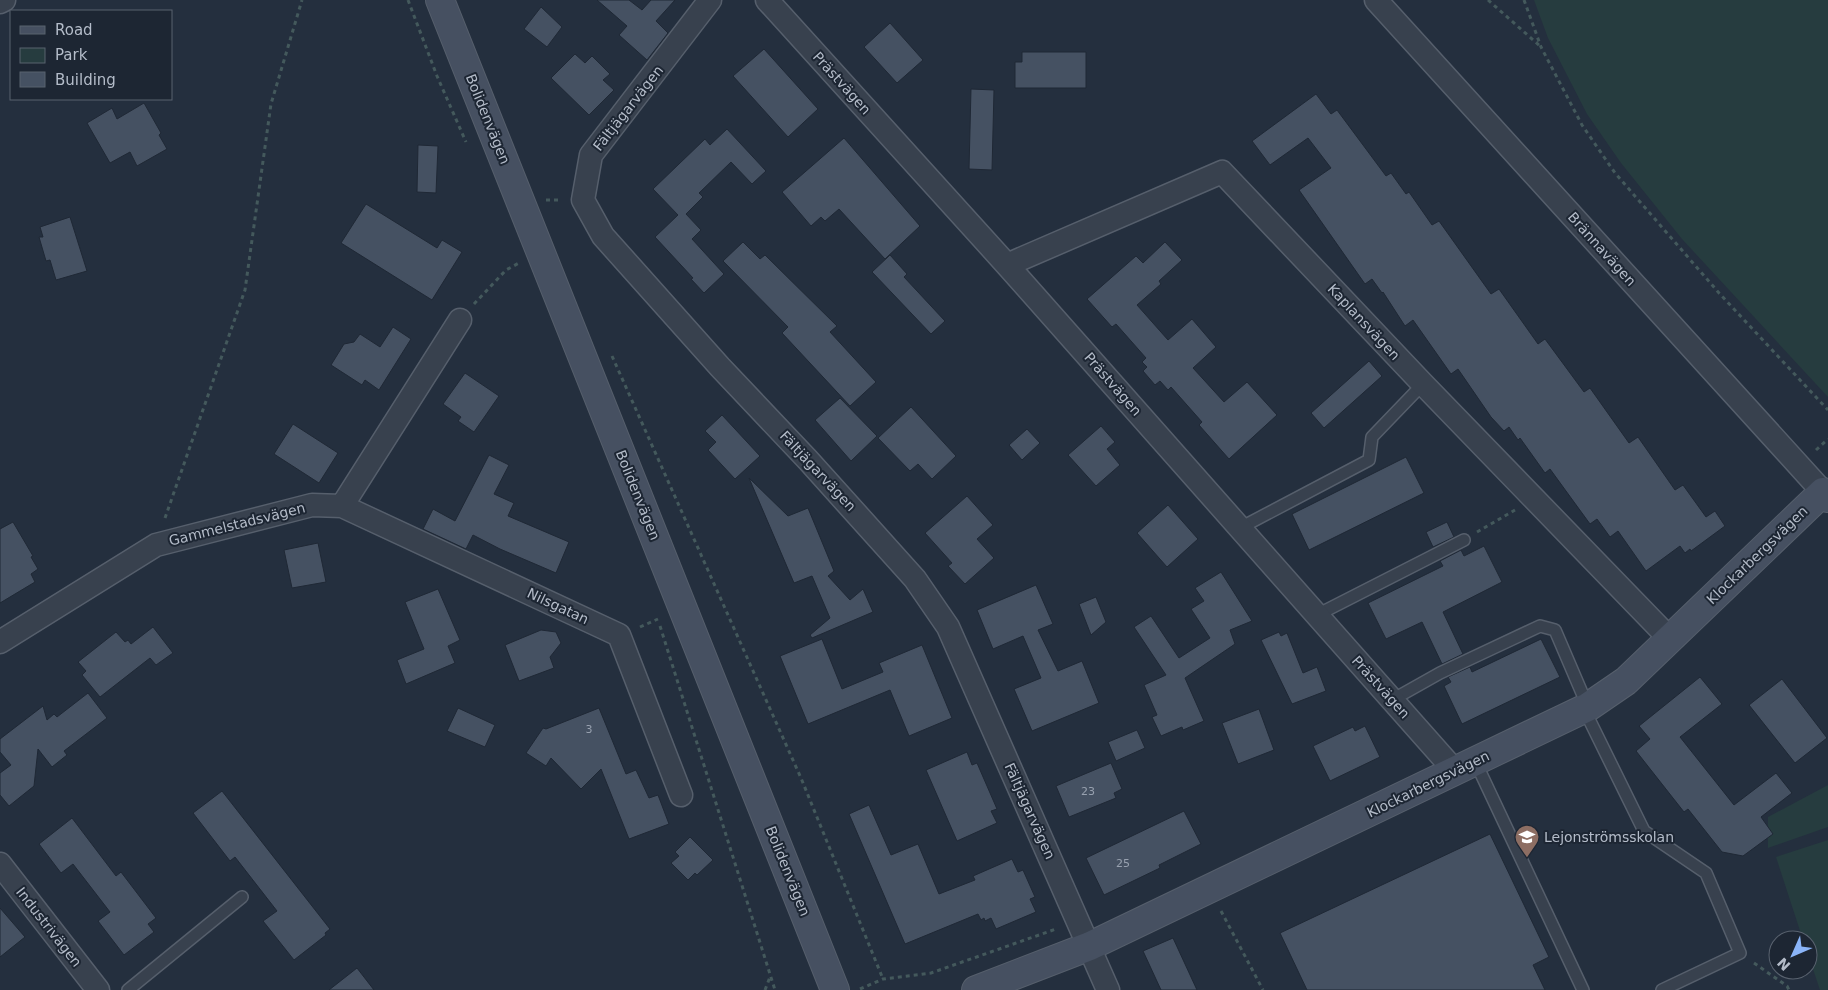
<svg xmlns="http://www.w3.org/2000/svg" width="1828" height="990" viewBox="0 0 1828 990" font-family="'DejaVu Sans',sans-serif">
<rect width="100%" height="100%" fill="#242f3e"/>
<!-- green -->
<path fill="#263c3f" d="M 1534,0 L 1828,0 L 1828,397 L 1682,239 L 1621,163 L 1587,114 L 1548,38 Z
M 1828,785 L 1828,827 L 1768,848 L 1768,817 Z
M 1828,840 L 1828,990 L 1820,990 L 1808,954 L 1808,940 L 1803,940 L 1776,857 Z"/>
<!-- building -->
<path fill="#455162" stroke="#1f2835" d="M 597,0 L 629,0 L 642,10 L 651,0 L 675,0 L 656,21 L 668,33 L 647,60 L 619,35 L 627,26 Z
M 541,7 L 562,27 L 547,47 L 524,29 Z
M 890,23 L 923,60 L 897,83 L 864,47 Z
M 764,49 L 818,109 L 788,137 L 733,76 Z
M 1022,52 L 1086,52 L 1086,88 L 1015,88 L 1015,62 L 1022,62 Z
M 575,54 L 585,63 L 592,56 L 610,74 L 603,80 L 614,90 L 589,115 L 551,78 Z
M 971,89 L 994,90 L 992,170 L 969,169 Z
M 1316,94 L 1331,114 L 1337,110 L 1386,176 L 1391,173 L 1406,194 L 1409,192 L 1432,225 L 1439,221 L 1491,294 L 1499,289 L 1538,344 L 1545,339 L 1584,392 L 1590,388 L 1629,443 L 1638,437 L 1675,490 L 1683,485 L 1706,517 L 1715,511 L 1725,526 L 1691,551 L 1690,549 L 1685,553 L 1680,546 L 1646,571 L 1618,531 L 1610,537 L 1597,519 L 1590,524 L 1550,469 L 1545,473 L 1520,438 L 1518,440 L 1509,427 L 1504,431 L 1491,417 L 1458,369 L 1451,374 L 1413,320 L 1405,326 L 1383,292 L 1382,293 L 1372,279 L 1365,284 L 1299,190 L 1331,168 L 1308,138 L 1270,165 L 1252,141 Z
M 144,103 L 161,133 L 159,135 L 167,149 L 137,166 L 130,152 L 110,163 L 87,123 L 112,108 L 117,119 Z
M 727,129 L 766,171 L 752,184 L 731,162 L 699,193 L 703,197 L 686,214 L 701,230 L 692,239 L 724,274 L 704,293 L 691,279 L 693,278 L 655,237 L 678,215 L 653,189 L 705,139 L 710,145 Z
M 844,138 L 920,226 L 885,259 L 839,209 L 825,221 L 821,217 L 811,226 L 782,192 Z
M 418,145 L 438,146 L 436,193 L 417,192 Z
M 366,204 L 437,248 L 442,240 L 462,252 L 432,300 L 341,243 Z
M 70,217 L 87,271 L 56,280 L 50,260 L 46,261 L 39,237 L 43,237 L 40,227 Z
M 743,242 L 760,259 L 765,255 L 837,326 L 830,332 L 876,382 L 850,406 L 782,333 L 788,327 L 723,261 Z
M 1165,242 L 1182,260 L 1159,281 L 1161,284 L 1137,305 L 1168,340 L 1192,319 L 1216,347 L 1193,368 L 1224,402 L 1247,382 L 1277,415 L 1229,459 L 1199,425 L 1202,422 L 1171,387 L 1168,390 L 1160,381 L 1155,385 L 1143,371 L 1147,367 L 1142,362 L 1146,358 L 1116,324 L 1112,327 L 1087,299 L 1136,256 L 1143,263 Z
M 890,255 L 907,274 L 904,277 L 945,321 L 931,334 L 872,272 Z
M 393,327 L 411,339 L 379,390 L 365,380 L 362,385 L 331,365 L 344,344 L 354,342 L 360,334 L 380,347 Z
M 1369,361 L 1382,376 L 1324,428 L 1311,413 Z
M 465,373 L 499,396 L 474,432 L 458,421 L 461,417 L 443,404 Z
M 840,398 L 877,436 L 851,461 L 815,420 Z
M 911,407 L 956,456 L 932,479 L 918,464 L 910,471 L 878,438 Z
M 722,415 L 760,456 L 735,479 L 708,450 L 716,442 L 705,431 Z
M 293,424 L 338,453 L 319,483 L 274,454 Z
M 1101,426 L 1115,442 L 1107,449 L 1120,465 L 1096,486 L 1068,455 Z
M 1027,429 L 1040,443 L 1022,460 L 1009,445 Z
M 489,455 L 509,465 L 494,494 L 514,503 L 508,516 L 569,542 L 556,573 L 500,549 L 473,535 L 466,549 L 423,529 L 433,509 L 455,521 Z
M 1406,457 L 1424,493 L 1309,550 L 1292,514 Z
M 749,478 L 788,516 L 808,508 L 834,571 L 828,576 L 850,600 L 863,589 L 873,612 L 812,638 L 810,635 L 830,618 L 812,576 L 794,583 Z
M 967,496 L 993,525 L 977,539 L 994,558 L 965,584 L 948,566 L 952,563 L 925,533 Z
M 1168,505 L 1198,539 L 1167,567 L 1137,533 Z
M 13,522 L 33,556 L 31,557 L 38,569 L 31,574 L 35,582 L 0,603 L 0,529 Z
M 1447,522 L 1454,537 L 1433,547 L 1426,532 Z
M 318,543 L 326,582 L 292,588 L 284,550 Z
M 1484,546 L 1502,582 L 1443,612 L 1463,654 L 1442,664 L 1422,622 L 1386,639 L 1368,603 L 1443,566 L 1440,561 L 1461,550 L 1464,556 Z
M 1221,572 L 1252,621 L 1230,630 L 1235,644 L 1185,678 L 1204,721 L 1183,730 L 1182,727 L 1161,736 L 1152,717 L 1157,715 L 1144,685 L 1166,675 L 1134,627 L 1151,616 L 1179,658 L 1210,638 L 1191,609 L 1204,601 L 1195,588 Z
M 1036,585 L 1053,624 L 1038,630 L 1058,671 L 1082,661 L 1099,703 L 1032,731 L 1014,689 L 1041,678 L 1023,636 L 993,649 L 977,610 Z
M 438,589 L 460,640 L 448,646 L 455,663 L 406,684 L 397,660 L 424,649 L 405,602 Z
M 1096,597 L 1106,622 L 1091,635 L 1079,604 Z
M 153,627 L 173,653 L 156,665 L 150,658 L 100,697 L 82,675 L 86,671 L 78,662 L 116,632 L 125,642 L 128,640 L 131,644 Z
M 541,630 L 556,632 L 561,643 L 550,657 L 554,668 L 519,681 L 505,645 Z
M 1279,632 L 1281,636 L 1287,633 L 1303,673 L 1317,667 L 1326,691 L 1292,704 L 1261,640 Z
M 822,639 L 842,689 L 883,672 L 879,663 L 922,645 L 952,718 L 909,736 L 890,690 L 808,724 L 780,656 Z
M 1541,639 L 1560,677 L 1462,724 L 1444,686 L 1451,682 L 1448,677 L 1470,667 L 1472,672 Z
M 1700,677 L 1722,704 L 1680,737 L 1734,805 L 1776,773 L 1792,793 L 1761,817 L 1773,834 L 1743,856 L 1722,852 L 1688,809 L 1684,812 L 1636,751 L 1650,739 L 1639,726 Z
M 1782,679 L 1827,738 L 1795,763 L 1749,705 Z
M 88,693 L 107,718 L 64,751 L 67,755 L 52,767 L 38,749 L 34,786 L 9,806 L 0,795 L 0,773 L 11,765 L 0,752 L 0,739 L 43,706 L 47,720 L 54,714 L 57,717 Z
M 458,708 L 495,725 L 485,747 L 447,731 Z
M 599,708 L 626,774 L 636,770 L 649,798 L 658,795 L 669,824 L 629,839 L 601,769 L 581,789 L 551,758 L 546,766 L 526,753 L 543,728 L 546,729 Z
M 1259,709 L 1274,750 L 1238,764 L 1222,723 Z
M 1365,726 L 1380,757 L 1330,781 L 1313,746 L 1353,727 L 1355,731 Z
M 1137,730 L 1145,748 L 1116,761 L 1108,742 Z
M 967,752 L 972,765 L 977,763 L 997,809 L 991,811 L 997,823 L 957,841 L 926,770 Z
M 1111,763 L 1122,789 L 1114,793 L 1116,798 L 1069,817 L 1056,786 Z
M 222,791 L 330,929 L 325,933 L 326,935 L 294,960 L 263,921 L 277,911 L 235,857 L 230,861 L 193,813 Z
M 869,805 L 891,855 L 918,844 L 939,894 L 975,880 L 973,876 L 1012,859 L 1018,872 L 1023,870 L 1035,897 L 1030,899 L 1036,912 L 996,929 L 991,918 L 985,921 L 984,918 L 981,920 L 978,914 L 905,944 L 849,814 Z
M 1184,811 L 1201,844 L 1159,865 L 1160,868 L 1104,895 L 1086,858 Z
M 72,818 L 116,876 L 121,872 L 156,918 L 148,924 L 154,932 L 124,955 L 98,921 L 110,912 L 73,864 L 61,873 L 39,844 Z
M 1490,834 L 1549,957 L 1533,965 L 1545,990 L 1307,990 L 1280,933 Z
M 690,837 L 713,860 L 697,875 L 695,873 L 688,880 L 671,863 L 679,856 L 675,852 Z
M 0,908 L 25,937 L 0,957 Z
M 1173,938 L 1197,990 L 1161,990 L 1143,951 Z
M 357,968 L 374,990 L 329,990 Z"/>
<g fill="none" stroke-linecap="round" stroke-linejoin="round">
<defs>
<path id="lane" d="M 1240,528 L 1369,460 L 1372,437 L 1423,384
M 1317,615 L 1464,540
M 1392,700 L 1440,673 L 1540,626 L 1555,630 L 1588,707
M 1584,709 L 1644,831 L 1706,873 L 1740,953 L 1662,990
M 1475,761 L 1583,990
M 128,990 L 242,897"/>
<path id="street" d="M 710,0 L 591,155 L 583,200 L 603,236 L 720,367 L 808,460 L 915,579 L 948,627 L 1108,990
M 767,0 L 1007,265 L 1455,771
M 1376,0 L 1823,492
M 0,2 L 4,0
M 1007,265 L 1222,172 L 1423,384 L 1670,639
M 342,506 L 619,635 L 681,795
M 0,642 L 156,545 L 312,505 L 342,506 L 460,320
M 0,864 L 98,990"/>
<path id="secondary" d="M 440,0 L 835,990
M 976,990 L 1090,946 L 1588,707 L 1626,681 L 1823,492 L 1828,498"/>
</defs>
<!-- lane casing -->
<use href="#lane" stroke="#565f6c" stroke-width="14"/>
<!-- street casing -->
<use href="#street" stroke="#565f6c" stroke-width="25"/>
<!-- secondary casing -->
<use href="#secondary" stroke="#565f6c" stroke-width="30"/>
<!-- path -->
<path stroke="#44595c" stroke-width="3" stroke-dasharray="4 4" stroke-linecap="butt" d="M 408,0 L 437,76 L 466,142
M 1488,0 L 1540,46
M 1524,0 L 1541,47 L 1582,125 L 1615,173 L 1719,293 L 1828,410
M 546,200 L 560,200
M 474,304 L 506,270 L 519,263
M 612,356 L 801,778 L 883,979
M 1816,450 L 1828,439
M 165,518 L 245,290 L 271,104 L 302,0
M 1477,532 L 1515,510
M 660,626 L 775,990
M 640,627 L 658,619
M 1221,911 L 1263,990
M 1754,963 L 1787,986 L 1789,990
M 860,989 L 883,979 L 931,973 L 1056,929
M 765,990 L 770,977"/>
<!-- lane -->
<use href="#lane" stroke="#38414e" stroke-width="11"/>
<!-- street -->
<use href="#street" stroke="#38414e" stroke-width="22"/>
<!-- secondary -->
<use href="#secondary" stroke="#465061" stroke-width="28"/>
</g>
<!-- icons -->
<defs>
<symbol id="school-pin" viewBox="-11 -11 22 30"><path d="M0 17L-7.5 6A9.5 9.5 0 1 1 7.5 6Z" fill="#8d6e63" stroke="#1d2633"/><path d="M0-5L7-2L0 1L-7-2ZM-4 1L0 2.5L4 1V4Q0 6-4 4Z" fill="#fff"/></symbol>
</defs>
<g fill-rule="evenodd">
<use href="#school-pin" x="1513" y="823" width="28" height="38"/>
</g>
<g text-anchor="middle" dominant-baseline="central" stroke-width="4" stroke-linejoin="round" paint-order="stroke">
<!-- number labels -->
<g font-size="11" fill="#98a1af">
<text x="589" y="729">3</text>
<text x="1088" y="791">23</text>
<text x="1123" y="863">25</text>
</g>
<!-- street labels -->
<g font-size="14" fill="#b4bcc9" stroke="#1d2633">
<text transform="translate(842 83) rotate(48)">Prästvägen</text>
<text transform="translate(628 108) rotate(-52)">Fältjägarvägen</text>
<text transform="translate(488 119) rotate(68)">Bolidenvägen</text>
<text transform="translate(1602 249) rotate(48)">Brännavägen</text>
<text transform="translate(1364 322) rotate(47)">Kaplansvägen</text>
<text transform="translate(1113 384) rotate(49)">Prästvägen</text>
<text transform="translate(818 471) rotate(47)">Fältjägarvägen</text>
<text transform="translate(638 495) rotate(68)">Bolidenvägen</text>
<text transform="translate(237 524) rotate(-14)">Gammelstadsvägen</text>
<text transform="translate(1757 555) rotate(-44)">Klockarbergsvägen</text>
<text transform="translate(558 606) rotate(25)">Nilsgatan</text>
<text transform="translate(1381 687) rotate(48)">Prästvägen</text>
<text transform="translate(1428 784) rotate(-26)">Klockarbergsvägen</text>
<text transform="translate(1030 811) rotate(66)">Fältjägarvägen</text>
<text transform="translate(788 871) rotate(68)">Bolidenvägen</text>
<text transform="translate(49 927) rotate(52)">Industrivägen</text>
</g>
<!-- poi labels -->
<g font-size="14" fill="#b4bcc9" stroke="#1d2633" text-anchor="start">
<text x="1544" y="837">Lejonströmsskolan</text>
</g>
</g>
<!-- legend -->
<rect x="10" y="10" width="162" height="90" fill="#1d2633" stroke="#59626f"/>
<rect x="20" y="26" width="25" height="8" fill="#465061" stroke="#59626f"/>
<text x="55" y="35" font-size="15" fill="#b4bcc9">Road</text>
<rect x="20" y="48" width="25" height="15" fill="#263c3f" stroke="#59626f"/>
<text x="55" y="60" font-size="15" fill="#b4bcc9">Park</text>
<rect x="20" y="72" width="25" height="15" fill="#455162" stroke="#59626f"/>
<text x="55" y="85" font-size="15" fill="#b4bcc9">Building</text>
<!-- north arrow -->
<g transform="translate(1793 955) rotate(225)"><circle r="24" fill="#1d2633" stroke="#59626f"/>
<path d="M0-4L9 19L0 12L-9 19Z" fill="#8ab4f8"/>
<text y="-8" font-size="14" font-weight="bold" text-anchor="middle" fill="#b4bcc9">N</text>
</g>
</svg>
